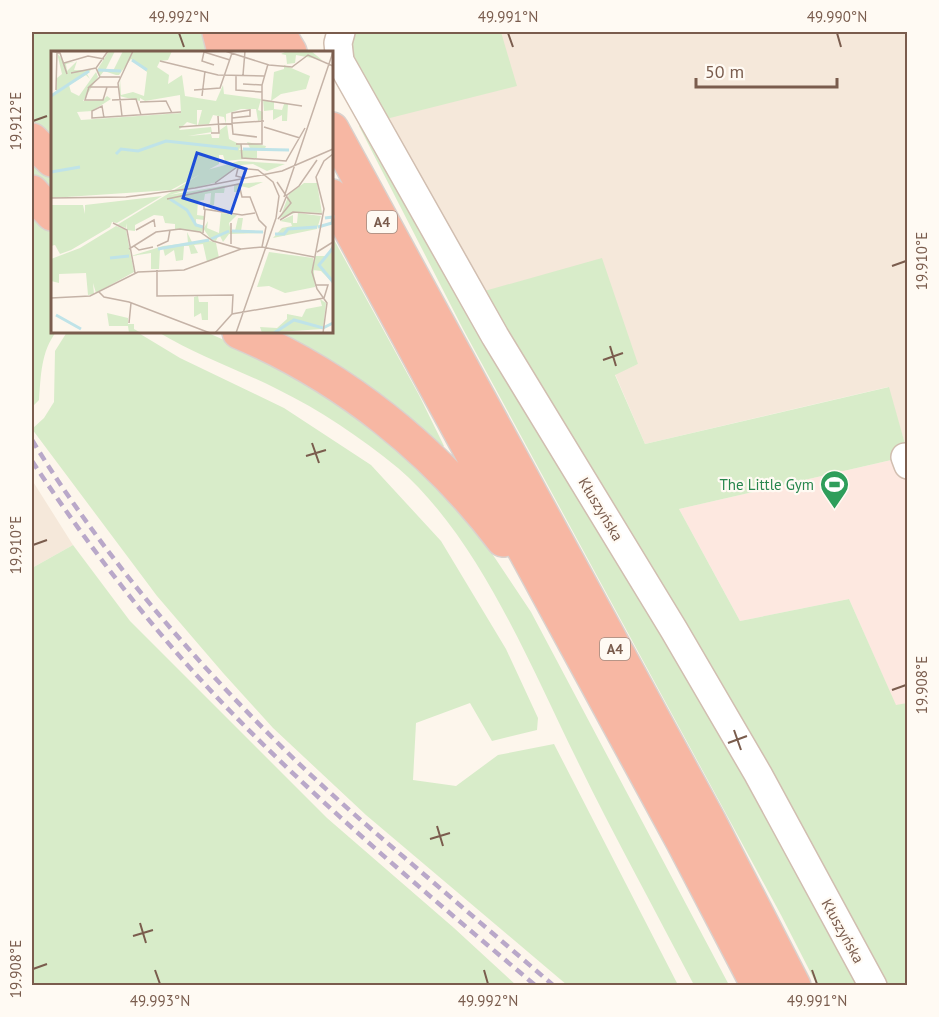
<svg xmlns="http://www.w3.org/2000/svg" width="939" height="1017" viewBox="0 0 939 1017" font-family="'PT Sans',sans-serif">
<rect width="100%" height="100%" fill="#fdf6ec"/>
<!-- residential -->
<path fill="#f5e8da" d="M 351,32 L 907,32 L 907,451 L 888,387 L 645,444 L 615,374 L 638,364 L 481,292 L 388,119 Z
M 32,480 L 73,545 L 32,568 Z"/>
<!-- commercial -->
<path fill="#fde8e0" d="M 900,458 L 908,485 L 907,703 L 896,706 L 849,599 L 740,621 L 679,509 Z"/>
<!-- green -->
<path fill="#d8ecc9" d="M 32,32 L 212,32 L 216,52 L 52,52 L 52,146 L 40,135 L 32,123 Z
M 351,32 L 501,32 L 517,86 L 382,120 L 348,60 Z
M 370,122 L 868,985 L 817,985 L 781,915 L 463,329 L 359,126 Z
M 32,161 L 52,176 L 52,198 L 32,176 Z
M 32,209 L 52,229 L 52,332 L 56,332 C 41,352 41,375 39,400 L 32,407 Z
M 332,236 L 419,395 L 444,446 L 439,448 L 266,332 L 332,332 Z
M 602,258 L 638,364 L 615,375 L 645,444 L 889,387 L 907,451 L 900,458 L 679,509 L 740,621 L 849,599 L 896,705 L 907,703 L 907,985 L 880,985 L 481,292 Z
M 67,332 L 137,332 L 180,358 L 284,408 L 371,465 L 441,541 L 506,649 L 538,718 L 537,730 L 492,741 L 470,703 L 416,723 L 413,780 L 456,786 L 498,755 L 554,744 L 678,985 L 567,985 L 366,815 L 273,728 L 224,674 L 157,596 L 32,429 L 44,418 L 54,402 L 55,351 Z
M 158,332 L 206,332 L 286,367 L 358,410 L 428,472 L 481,537 L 531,612 L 729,985 L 694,985 C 655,910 614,836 577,760 C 530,665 479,538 398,468 C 360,437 320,410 277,389 C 237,369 196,355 158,332 Z
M 73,545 L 130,621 L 327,818 L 454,928 L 516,985 L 32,985 L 32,568 Z"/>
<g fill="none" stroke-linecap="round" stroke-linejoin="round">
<defs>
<path id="minor" d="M 341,32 L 338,43 L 340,61 L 495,336 L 674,630 L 758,774 L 873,986
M 905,457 L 908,465"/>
<path id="highway" d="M 219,32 L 224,52
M 242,32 L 253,52
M 278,32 L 290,52
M 332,129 L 709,821 L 794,986
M 32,140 L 52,160
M 32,192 L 52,214
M 332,196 L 683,842 L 758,986
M 239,332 C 344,377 434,449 503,540"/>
</defs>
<!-- minor casing -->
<use href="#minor" stroke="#d1beb0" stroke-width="30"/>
<!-- highway casing -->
<use href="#highway" stroke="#dad1cd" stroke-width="36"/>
<!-- minor -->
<use href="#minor" stroke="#fff" stroke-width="27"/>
<!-- highway -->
<use href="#highway" stroke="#f7b7a3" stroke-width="33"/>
<!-- rail -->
<path stroke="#b9a8c9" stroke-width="4.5" stroke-dasharray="9 6" stroke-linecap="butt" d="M 32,440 C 103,556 193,660 290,755 C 327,791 366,825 405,858 C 455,901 504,943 554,986
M 32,461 C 91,550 157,636 232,713 C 327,811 432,898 536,986"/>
</g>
<!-- ticks -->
<path fill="none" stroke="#7a5c4d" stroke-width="2" d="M 179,33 L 184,47M 508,33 L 513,47M 837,33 L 841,47M 33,121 L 47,116M 892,266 L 906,261M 610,346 L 616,366M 603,360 L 623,353M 312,443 L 319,463M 306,456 L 326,450M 33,545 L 47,540M 892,690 L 906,685M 734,730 L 741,750M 728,743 L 747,736M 437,826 L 443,846M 430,839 L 450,833M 140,923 L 146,943M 133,936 L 153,930M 33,969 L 47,964M 155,970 L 160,984M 484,970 L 488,984M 812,970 L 817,984"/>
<!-- icons -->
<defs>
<symbol id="stadium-pin" viewBox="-11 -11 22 30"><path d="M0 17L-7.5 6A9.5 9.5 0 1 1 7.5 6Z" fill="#2e9e5b" stroke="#fffaf3"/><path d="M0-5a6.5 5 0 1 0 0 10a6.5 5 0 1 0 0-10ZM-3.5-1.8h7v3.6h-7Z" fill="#fff"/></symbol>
</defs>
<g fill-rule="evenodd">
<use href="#stadium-pin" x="818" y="468" width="33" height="45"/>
</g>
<g text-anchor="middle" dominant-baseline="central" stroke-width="4.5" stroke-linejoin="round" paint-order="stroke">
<!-- shield labels -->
<g fill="#fffaf3" stroke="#a28b7f" stroke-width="1.5">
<rect x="367" y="211" width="30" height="22" rx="4.5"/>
<rect x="600" y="638" width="30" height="22" rx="4.5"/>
</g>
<g font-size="14" font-weight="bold" fill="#7a5c4d">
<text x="382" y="222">A4</text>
<text x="615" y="649">A4</text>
</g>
<!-- leisure labels -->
<g font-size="15" fill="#27864d" stroke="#fffaf3" text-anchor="end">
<text x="814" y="484">The Little Gym</text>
</g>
<!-- street labels -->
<g font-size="15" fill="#7a5c4d" stroke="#fffaf3">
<text transform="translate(601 509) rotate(59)">Kłuszyńska</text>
<text transform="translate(843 931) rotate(61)">Kłuszyńska</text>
</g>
</g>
<!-- overview -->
<g transform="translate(51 51)">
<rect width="282" height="282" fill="#fdf6ec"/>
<path d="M 58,0 L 64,0 L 54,20 L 62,20 L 72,0 L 121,0 L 117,9 L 109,10 L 106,16 L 118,24 L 117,33 L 131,24 L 134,45 L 165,50 L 172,34 L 173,43 L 210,48 L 207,59 L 212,61 L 212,68 L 207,70 L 205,58 L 190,58 L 175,63 L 175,73 L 173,66 L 162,64 L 158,73 L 147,74 L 151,59 L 146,59 L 146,74 L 136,71 L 128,79 L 160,76 L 161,81 L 137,85 L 160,83 L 161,87 L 168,87 L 169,79 L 176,74 L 178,88 L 190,94 L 188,99 L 200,99 L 196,91 L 215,95 L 213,100 L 206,99 L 206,107 L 174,110 L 172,104 L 168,104 L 168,113 L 120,139 L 0,147 L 0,45 L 5,42 L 6,27 L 11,23 L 6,2 L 14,12 L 24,11 L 15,13 L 16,20 L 26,10 L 23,19 L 40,19 L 36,23 L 39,28 L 35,24 L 18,34 L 20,41 L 28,45 L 45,21 L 47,26 L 32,50 L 52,49 L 56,45 L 60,48 L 41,60 L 26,61 L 30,69 L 130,62 L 129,44 L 94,50 L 89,47 L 89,50 L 68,45 L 69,27 L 70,44 L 82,41 L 93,45 L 96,21 L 80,8 L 68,24 L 65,24 L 69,21 L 65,24 L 53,20 L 49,25 L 46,19 ZM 236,0 L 260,0 L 271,9 L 245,4 L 244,12 L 236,13 L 235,4 L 230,3 ZM 233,14 L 259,25 L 255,38 L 230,43 L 220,50 L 223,21 L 233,18 ZM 212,49 L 223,51 L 223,58 L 231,59 L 233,53 L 237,53 L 236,70 L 231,70 L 231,64 L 222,69 L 222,59 L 213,60 ZM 188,110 L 234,113 L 216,120 L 202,113 L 190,114 L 166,131 L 118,144 L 183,133 L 212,131 L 198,137 L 189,135 L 187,141 L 183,141 L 183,133 L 174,135 L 173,142 L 164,142 L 163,154 L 159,154 L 160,142 L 154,143 L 153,149 L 147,150 L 146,164 L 153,165 L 153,169 L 145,168 L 145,174 L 153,177 L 157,170 L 156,177 L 168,182 L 170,162 L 186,164 L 178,172 L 180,180 L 184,180 L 187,167 L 192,167 L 190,180 L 209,180 L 213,182 L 178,183 L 172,191 L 168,183 L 165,190 L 160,189 L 152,177 L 151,181 L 124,178 L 124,173 L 114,172 L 112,165 L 103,164 L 84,174 L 84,180 L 76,179 L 75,172 L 75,177 L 66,174 L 156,119 ZM 253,132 L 266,132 L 271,162 L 247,161 L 229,167 L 238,143 ZM 111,145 L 66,172 L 61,171 L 59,176 L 20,199 L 9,203 L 4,194 L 0,195 L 0,154 L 32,154 L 34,163 L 34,154 ZM 247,162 L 270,165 L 266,178 L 222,187 L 231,177 L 241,175 L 240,172 L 229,170 L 242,164 L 242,172 L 246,172 ZM 65,175 L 75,179 L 83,221 L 45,242 L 42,232 L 43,243 L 37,244 L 35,222 L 8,223 L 8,232 L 0,230 L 0,208 L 29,197 ZM 136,181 L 142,193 L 157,189 L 165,192 L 168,207 L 156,211 L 152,193 L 143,194 L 147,202 L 140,203 L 138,195 L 133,195 L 132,209 L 125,210 L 123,199 L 114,205 L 112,197 L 109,198 L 108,218 L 100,218 L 100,202 L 80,205 L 112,195 L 137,192 ZM 282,192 L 282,232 L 270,220 L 262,219 L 264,205 L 276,205 ZM 218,201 L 262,207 L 264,236 L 234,242 L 218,235 L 206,236 ZM 147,245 L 148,251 L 157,251 L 157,269 L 151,269 L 150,262 L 143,266 L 143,246 ZM 269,248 L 275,252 L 272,278 L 211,282 L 209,276 L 226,277 L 236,268 L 236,263 L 251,266 L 255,258 L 271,255 ZM 56,262 L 77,267 L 77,273 L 83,273 L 83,278 L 90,282 L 78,282 L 77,275 L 58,275 Z" fill="#d8ecc9"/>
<path fill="none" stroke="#bfe3e8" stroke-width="3" d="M 81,9 L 96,19M 47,19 L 70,20M 0,45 L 38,20M 192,98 L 238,99M 65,103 L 70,98 L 87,100 L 115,90 L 187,98M 0,121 L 29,116M 119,148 L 136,159 L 145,174 L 152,176M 267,176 L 281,172 L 282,166 L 274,167M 181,180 L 212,181M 224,183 L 233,183 L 237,178 L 266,176M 160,188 L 178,180M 282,197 L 268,214 L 282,231M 107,198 L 158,189M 59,207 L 78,205M 5,264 L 30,278M 223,282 L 243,269 L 272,277 L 282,272"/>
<path fill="none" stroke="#c5b3a7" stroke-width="1.5" d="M 0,0 L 9,2 L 16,23M 174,0 L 218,14 L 241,16 L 257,4 L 282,15M 109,10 L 167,24 L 213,25M 13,12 L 37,5 L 53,8M 163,14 L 151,10 L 153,1 L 179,9M 20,22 L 45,17M 185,24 L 185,39 L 211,41M 192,24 L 194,0M 49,26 L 45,17 L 57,0M 192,33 L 211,34M 38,36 L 34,49 L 52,49 L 56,36M 67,36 L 38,36 L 49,26 L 69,26M 5,39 L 6,0M 143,39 L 169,37 L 181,2M 151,45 L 154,20M 61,49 L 85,48 L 90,64M 211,49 L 251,55M 89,51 L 115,50 L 121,62M 71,65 L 130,61M 53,67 L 51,55 L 41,60 L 41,67 L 71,65 L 67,32 L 82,0M 181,67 L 199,65 L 199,59 L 181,62 L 181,72 L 182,83 L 206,86M 128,76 L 213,70M 213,76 L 249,87M 160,82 L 168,82 L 167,65M 185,93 L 211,93 L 211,34 L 217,13M 190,93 L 191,107 L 235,110 L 254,77M 226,131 L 240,152 L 227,168M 164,132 L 186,116M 233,146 L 282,1M 0,147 L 75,146 L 144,137 L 231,120 L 282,98M 116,148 L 188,133 L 191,146 L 199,146 L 208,169 L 215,176 L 211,196M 159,154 L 153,154 L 153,158 L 191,164 L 204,162M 229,161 L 236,144 L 248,135 L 266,109M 229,169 L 242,161 L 271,163M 62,172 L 76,179 L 84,222M 85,179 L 103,169 L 104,176M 152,182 L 154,159M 180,193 L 180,172M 83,195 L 88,199 L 102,196M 106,195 L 117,190 L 119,179M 78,198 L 105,181 L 129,178 L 149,181 L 162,190 L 190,198M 266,201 L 282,191M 106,219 L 106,245 L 182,244 L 181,263M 48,241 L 53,246 L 78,251 L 159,282M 0,247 L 39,245 L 87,221 L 133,219 L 190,198 L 211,196 L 263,206M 78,272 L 80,252M 164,282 L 181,263 L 273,247 L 277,234 L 264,234M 185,282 L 225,167 L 228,145 L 222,131 L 207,119 L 187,117 L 185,125 L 193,127M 272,282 L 276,252 L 266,238 L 261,221 L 273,158 L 265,126 L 273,110 L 282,103"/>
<path fill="#1d4ed8" fill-opacity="0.15" stroke="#1d4ed8" stroke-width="3" d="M 146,102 L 195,118 L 180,162 L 132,147 Z"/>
<rect width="282" height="282" fill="none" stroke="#7a5c4d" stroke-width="3"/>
</g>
<!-- border -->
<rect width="939" height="1017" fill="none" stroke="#fffaf3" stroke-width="66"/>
<!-- scale -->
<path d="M696 78v9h141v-9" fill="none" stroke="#7a5c4d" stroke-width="3"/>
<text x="705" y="78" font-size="18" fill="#7a5c4d" stroke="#fffaf3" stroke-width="4.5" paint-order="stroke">50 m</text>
<rect x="33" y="33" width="873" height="951" fill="none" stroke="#7a5c4d" stroke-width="2"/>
<g font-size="15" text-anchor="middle" fill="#7a5c4d">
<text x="179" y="22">49.992°N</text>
<text x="508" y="22">49.991°N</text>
<text x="837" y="22">49.990°N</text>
<text transform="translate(16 121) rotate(-90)" y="5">19.912°E</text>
<text transform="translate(922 261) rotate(-90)" y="5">19.910°E</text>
<text transform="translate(16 545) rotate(-90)" y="5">19.910°E</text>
<text transform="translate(922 685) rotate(-90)" y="5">19.908°E</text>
<text transform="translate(16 969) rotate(-90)" y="5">19.908°E</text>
<text x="160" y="1006">49.993°N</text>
<text x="488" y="1006">49.992°N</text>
<text x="817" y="1006">49.991°N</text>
</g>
</svg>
